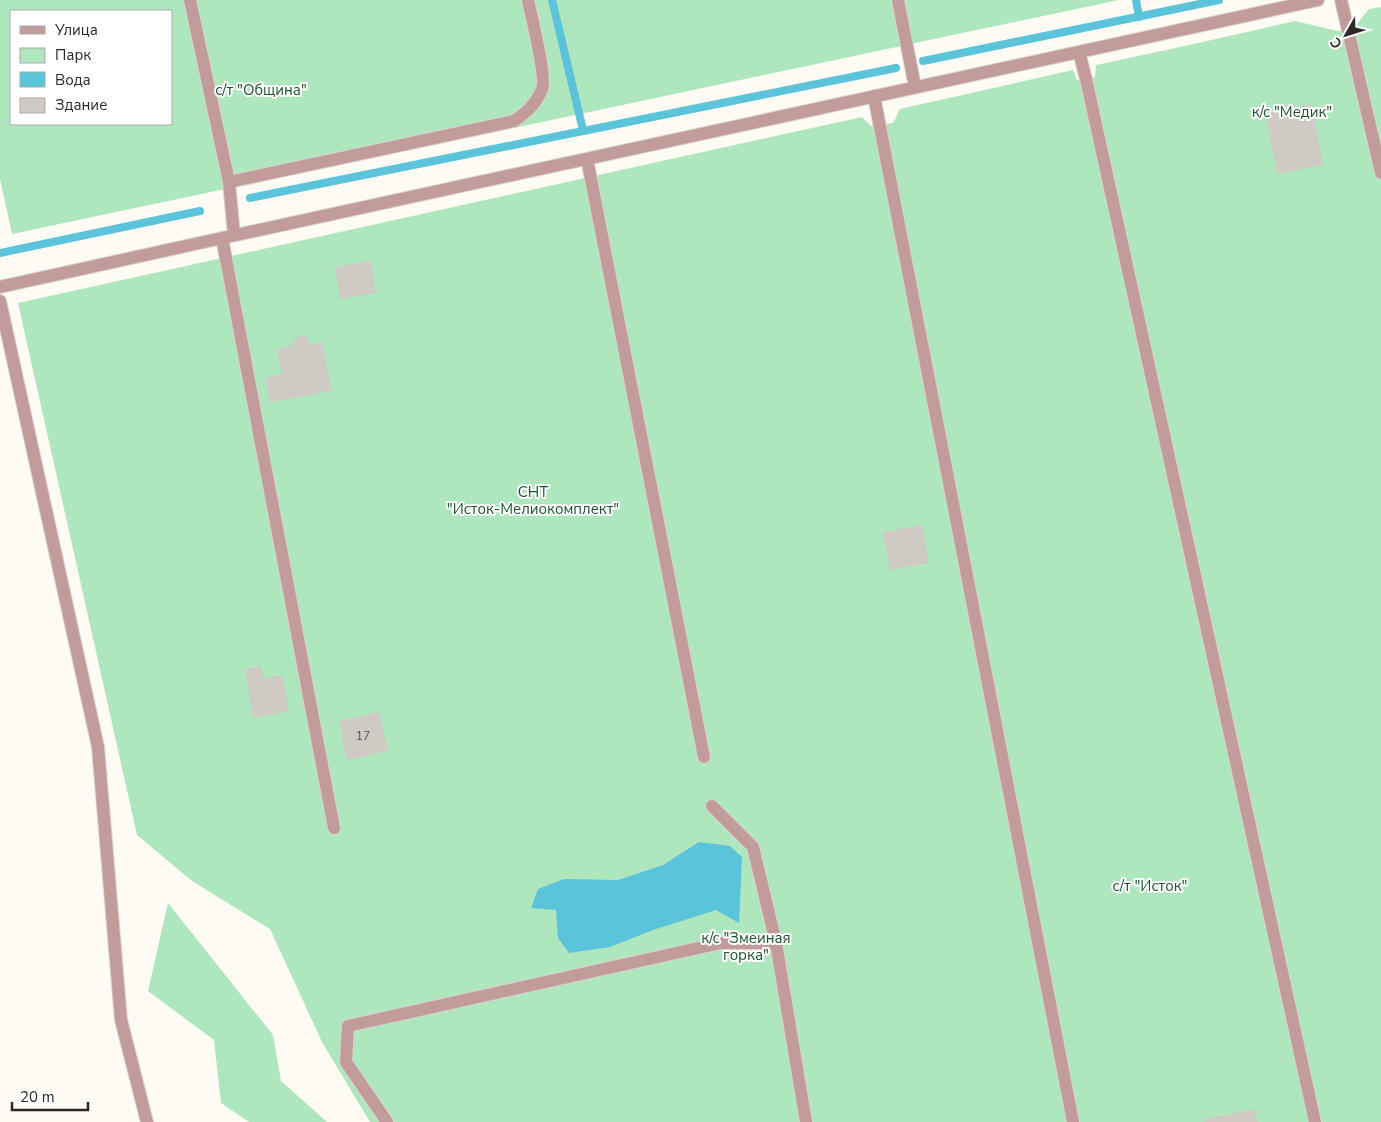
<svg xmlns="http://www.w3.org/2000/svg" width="1381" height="1122" viewBox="0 0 1381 1122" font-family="'Nunito Sans',sans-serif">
<rect width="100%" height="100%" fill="#fefaf4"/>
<!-- green -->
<path fill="#aee6be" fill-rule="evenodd" d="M 0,0 L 1119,0 L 12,234 L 0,179 ZM 11,11 L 171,11 L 171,124 L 11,124 Z
M 1381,7 L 1381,1122 L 370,1122 L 322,1042 L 270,929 L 192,881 L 137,835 L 18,303 L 862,117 L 871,126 L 893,123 L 900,109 L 1073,70 L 1077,80 L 1095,77 L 1096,65 L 1185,46 L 1295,21 L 1338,31 L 1354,28 L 1369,9 Z
M 168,903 L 273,1035 L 281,1081 L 327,1122 L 249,1122 L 221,1103 L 214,1040 L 148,991 Z"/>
<!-- water -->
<path fill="#5bc3da" d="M 699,842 L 730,846 L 742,857 L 739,923 L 716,910 L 653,930 L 610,947 L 569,953 L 558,938 L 556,910 L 531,908 L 538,889 L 564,879 L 618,880 L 663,865 Z"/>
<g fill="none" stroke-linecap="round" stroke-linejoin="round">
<!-- stream -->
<path stroke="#5bc3da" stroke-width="8" d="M 552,0 L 583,130
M 1136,0 L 1139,17
M 923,61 L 1219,0
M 250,198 L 896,68
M 0,253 L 200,211"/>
</g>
<!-- building -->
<path fill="#cfcac3" d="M 1311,104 L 1323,165 L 1277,174 L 1265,113 Z
M 371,261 L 376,293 L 340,299 L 335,267 Z
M 305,334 L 310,344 L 322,342 L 332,391 L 270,402 L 265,378 L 282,374 L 277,349 L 292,346 L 294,339 Z
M 922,525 L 929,563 L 890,570 L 882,532 Z
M 261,666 L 263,678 L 282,675 L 289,711 L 253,718 L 245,669 Z
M 379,712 L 388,751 L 347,760 L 339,721 Z
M 1255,1109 L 1257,1122 L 1205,1122 L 1204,1119 Z"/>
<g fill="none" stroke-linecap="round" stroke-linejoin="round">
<defs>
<path id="minor" d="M 190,0 L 229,182 L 234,235
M 898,0 L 915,87
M 1341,0 L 1381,173
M 1079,52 L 1086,79 L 1315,1122
M 874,96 L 1073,1122
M 587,159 L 704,757
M 229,182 L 514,121 C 527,112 536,104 542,89 C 547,78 531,15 528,0
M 222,238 L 334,828
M 0,287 L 222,238 L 1318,0
M 0,301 L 98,747 L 121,1020 L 147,1122
M 712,806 L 753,847 L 776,943 L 806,1122
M 387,1122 L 346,1062 L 348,1026 L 721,943 L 776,943"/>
</defs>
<!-- minor casing -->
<use href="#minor" stroke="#d8d4cf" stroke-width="14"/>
<!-- minor -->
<use href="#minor" stroke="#c29c9a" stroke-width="12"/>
</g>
<g text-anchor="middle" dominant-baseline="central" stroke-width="4" stroke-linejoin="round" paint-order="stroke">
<!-- number labels -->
<g font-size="12" fill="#54514e">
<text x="363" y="736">17</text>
</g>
<!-- park labels -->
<g font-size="15" fill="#1e5332" stroke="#fff">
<text x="261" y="90">с/т "Община"</text>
<text x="1292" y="112">к/с "Медик"</text>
<text x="533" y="492">СНТ<tspan x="533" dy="17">"Исток-Мелиокомплект"</tspan></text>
<text x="1150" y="886">с/т "Исток"</text>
<text x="746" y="938">к/с "Змеиная<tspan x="746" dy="17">горка"</tspan></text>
</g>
</g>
<!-- legend -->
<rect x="10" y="10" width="162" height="115" fill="#ffffff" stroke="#aaa9a9"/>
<rect x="20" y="26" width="25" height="8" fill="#c29c9a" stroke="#aaa9a9"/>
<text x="55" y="35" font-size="15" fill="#2b2927">Улица</text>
<rect x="20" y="48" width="25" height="15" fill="#aee6be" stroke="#aaa9a9"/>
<text x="55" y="60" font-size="15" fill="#2b2927">Парк</text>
<rect x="20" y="72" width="25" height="15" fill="#5bc3da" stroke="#aaa9a9"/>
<text x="55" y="85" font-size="15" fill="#2b2927">Вода</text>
<rect x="20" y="98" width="25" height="15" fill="#cfcac3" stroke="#aaa9a9"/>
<text x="55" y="110" font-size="15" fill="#2b2927">Здание</text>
<!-- north arrow -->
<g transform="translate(1346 35) rotate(231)" stroke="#ffffff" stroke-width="4" paint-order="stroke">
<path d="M0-4L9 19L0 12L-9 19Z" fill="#2b2927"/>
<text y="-8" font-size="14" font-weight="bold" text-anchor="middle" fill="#2b2927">С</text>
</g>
<!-- scale -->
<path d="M12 1102v8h76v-8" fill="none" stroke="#2b2927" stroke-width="2.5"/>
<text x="20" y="1102" font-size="15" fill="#2b2927" stroke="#ffffff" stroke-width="4" paint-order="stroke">20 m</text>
</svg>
